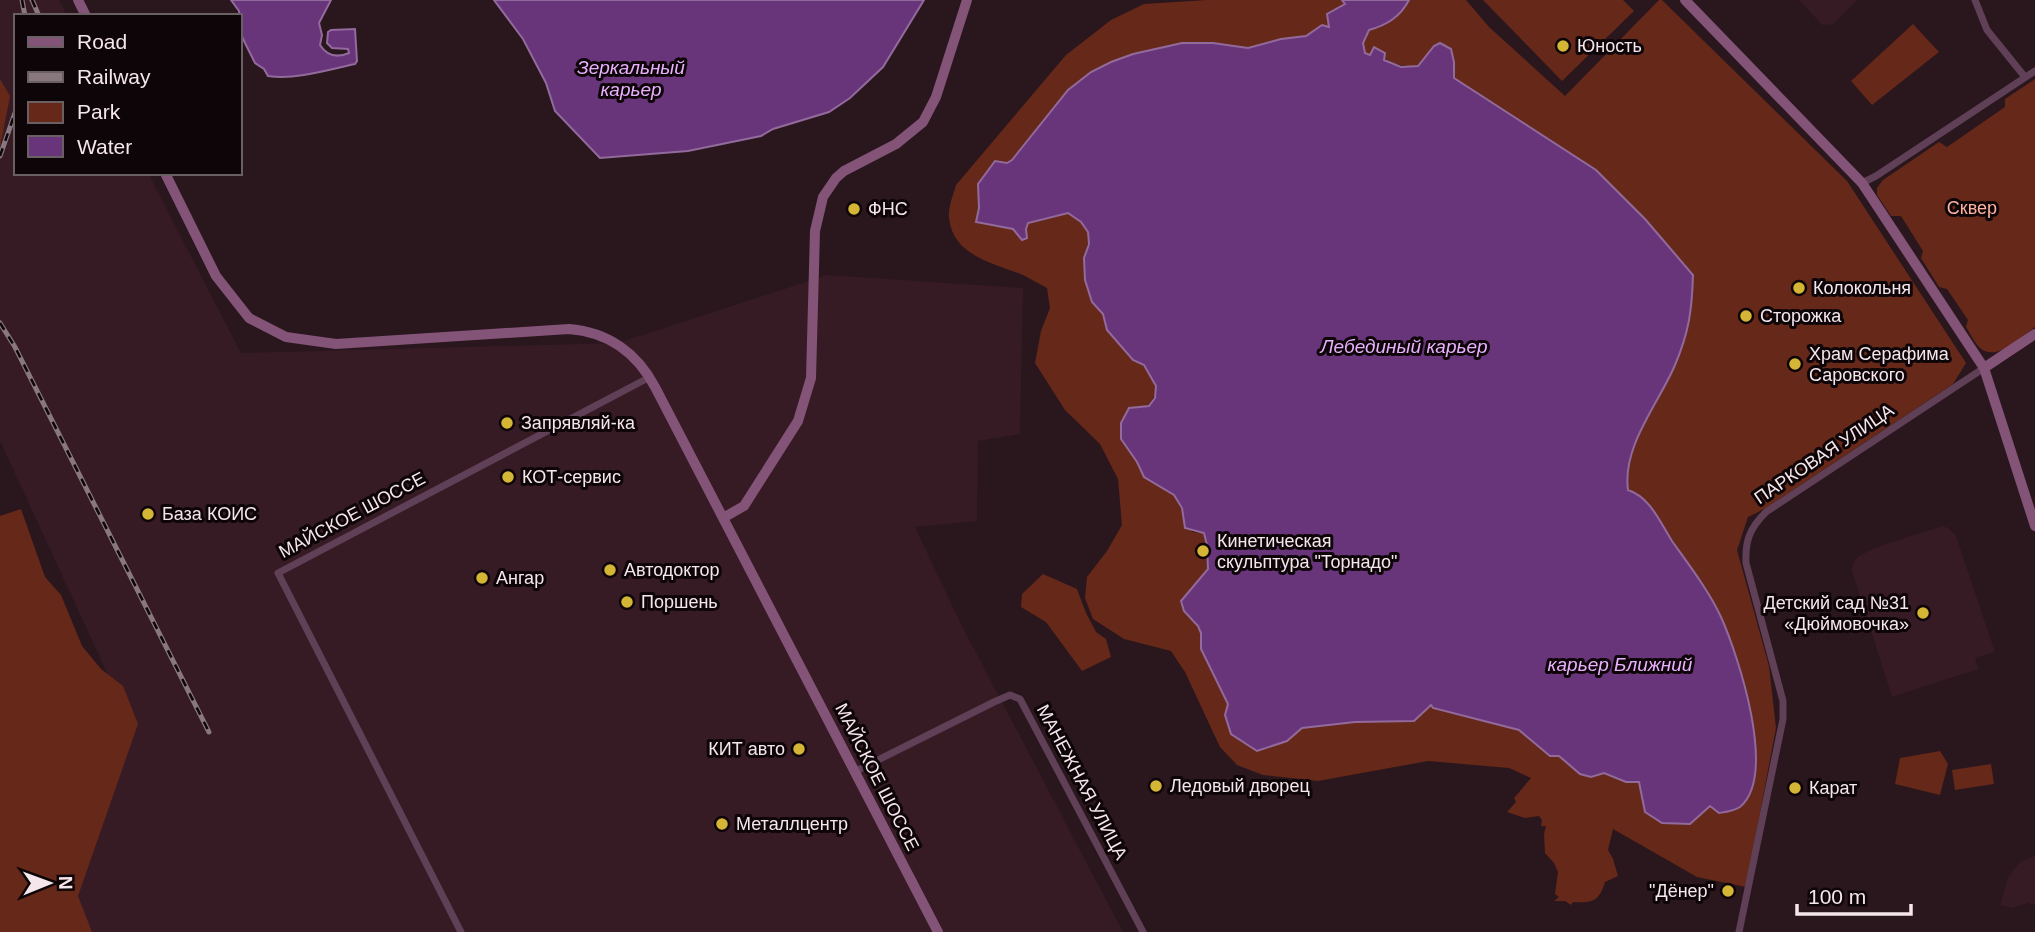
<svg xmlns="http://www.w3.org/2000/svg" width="2035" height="932" viewBox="0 0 2035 932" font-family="Helvetica,sans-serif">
<rect width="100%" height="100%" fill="#2a161d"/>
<!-- built -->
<path fill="#361b25" d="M 0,0 L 59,0 L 67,16 L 16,16 L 16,173 L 148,173 L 241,353 L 618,343 L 827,275 L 1023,288 L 1020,434 L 978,441 L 977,521 L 915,527 L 961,624 L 1123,932 L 67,932 L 78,896 L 108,675 L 0,441 Z
M 1799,0 L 1857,0 L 1833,24 L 1822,25 Z
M 1942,526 L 1948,528 L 1956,536 L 1995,652 L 1975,658 L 1978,669 L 1892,697 L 1852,571 L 1853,563 L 1859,556 L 1877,547 Z
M 2035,856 L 2035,905 L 2028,903 L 2012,908 L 2000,905 L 2008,877 L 2021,861 Z"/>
<!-- green -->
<path fill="#662819" d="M 1207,0 L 1342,0 L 1345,4 L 1329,27 L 1306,36 L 1281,39 L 1248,48 L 1213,43 L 1182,43 L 1133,54 L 1068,90 L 1012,160 L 978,184 L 979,208 L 976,222 L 1026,228 L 1028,223 L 1068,213 C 1075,218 1085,224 1088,232 C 1091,241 1085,249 1084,258 C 1083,265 1089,294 1092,301 C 1094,306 1100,309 1103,313 C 1105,318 1104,325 1107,329 C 1120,354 1173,373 1149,406 L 1129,409 L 1121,439 L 1137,462 L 1144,477 L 1174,494 L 1192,532 L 1204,533 L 1207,545 L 1208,569 L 1181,601 L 1184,611 L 1198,626 L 1201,633 L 1201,649 L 1228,704 L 1287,741 L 1302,728 L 1355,722 L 1431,705 L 1433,708 L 1519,730 L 1550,756 L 1559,756 L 1580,774 L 1591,777 L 1604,773 L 1626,782 L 1639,782 L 1645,812 L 1755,736 L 1738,661 L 1720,615 L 1655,513 L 1628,490 C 1623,446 1659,404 1675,365 C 1689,332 1692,310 1693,275 L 1596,170 L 1454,78 L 1454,62 L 1434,46 L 1418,66 C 1398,67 1387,63 1374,48 L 1370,55 L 1364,53 L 1363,43 L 1369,30 C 1387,26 1400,17 1409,0 L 1466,0 L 1489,27 L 1565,96 L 1659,0 L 1662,0 L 1847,181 L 1966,363 L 1953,384 L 1766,508 L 1748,517 L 1737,550 L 1769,666 L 1776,728 L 1746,887 L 1697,877 L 1613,829 L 1608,850 L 1613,859 L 1618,876 L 1605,882 C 1599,902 1592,903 1573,902 L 1571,905 L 1565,901 L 1554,901 L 1559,897 L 1555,894 L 1558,872 L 1554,863 L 1545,853 L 1544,834 L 1546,826 L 1541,826 L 1542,820 L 1539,816 L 1525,818 L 1507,812 L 1516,802 L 1514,798 L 1531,778 L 1509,768 L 1428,761 L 1318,781 L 1263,775 L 1237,765 L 1220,747 L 1185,672 L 1171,651 L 1124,639 L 1093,619 L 1085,598 L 1087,577 L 1107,551 L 1122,525 L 1118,479 L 1100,444 L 1065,410 L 1035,363 L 1041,331 L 1050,308 L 1047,288 C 1039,284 1031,279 1023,275 C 993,263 953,256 949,218 C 948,207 953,196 956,185 L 1066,55 L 1111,20 L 1144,4 Z
M 1483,0 L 1623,0 L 1634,11 L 1562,81 Z
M 1913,24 L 1939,52 L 1872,105 L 1851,81 Z
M 0,79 L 10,96 L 0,148 Z
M 2035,79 L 2035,327 C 2021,336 1995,364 1979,347 C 1974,342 1970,333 1966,327 L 1968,320 L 1947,289 L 1939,287 L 1921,258 L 1923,251 L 1901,216 L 1891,216 L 1877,195 L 1877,188 L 1883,180 L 1939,142 L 1947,147 L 2005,107 L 2005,99 Z
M 21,509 L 45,577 L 61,595 L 82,646 L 101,669 L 123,686 L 138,724 L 78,896 L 92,932 L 0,932 L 0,516 Z
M 1043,574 L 1077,589 L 1086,613 L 1096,632 L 1106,639 L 1111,657 L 1082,671 L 1046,622 L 1021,607 L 1022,594 Z
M 1940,751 L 1948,764 L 1940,795 L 1895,784 L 1900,758 Z
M 1991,764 L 1994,784 L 1955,790 L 1952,770 Z"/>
<!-- water -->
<path fill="#68357a" stroke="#926a9c" stroke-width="2" d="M 231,0 L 331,0 L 319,23 L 322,35 L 320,45 C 327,56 337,58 349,53 L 348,49 L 332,48 L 327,43 L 328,32 L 331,30 L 355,29 L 357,61 L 355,64 C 328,70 295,80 268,76 L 264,69 L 255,63 L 245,43 L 240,32 L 239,11 Z
M 494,0 L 924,0 L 883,67 L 850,98 L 829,112 L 773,129 L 761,136 L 688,151 L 600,158 L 555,111 L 546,83 L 523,39 Z
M 1342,0 L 1409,0 C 1400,17 1387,25 1369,30 L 1363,43 L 1365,53 L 1370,55 L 1374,47 L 1385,53 L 1384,60 L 1401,67 L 1418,66 L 1434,46 L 1440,43 L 1451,49 L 1454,62 L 1454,78 L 1596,170 L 1645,219 L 1693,275 C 1692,310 1689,332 1675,365 C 1659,403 1622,446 1628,490 C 1650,497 1660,522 1672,541 C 1689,565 1709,591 1721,617 C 1738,655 1778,775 1740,807 C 1734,811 1726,812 1719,813 L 1710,806 L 1690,824 L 1662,823 L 1645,812 L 1639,782 L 1626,782 L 1604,773 L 1591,777 L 1580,774 L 1559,756 L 1550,756 L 1519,730 L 1433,708 L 1431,705 L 1414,721 L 1355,722 L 1302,728 L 1287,741 L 1257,751 L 1231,734 L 1225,715 L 1228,704 L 1201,649 L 1201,633 L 1198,626 L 1184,611 L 1181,601 L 1208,569 L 1207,545 L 1204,533 L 1185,528 L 1182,508 L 1174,495 L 1144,477 L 1137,462 L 1121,439 L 1121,423 L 1129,408 L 1149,406 L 1155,398 L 1156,386 L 1144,365 L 1133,360 L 1107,330 L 1103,314 L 1092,302 L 1085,280 L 1084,258 L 1089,244 L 1088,232 L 1081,222 L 1068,213 L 1028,223 L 1026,229 L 1027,238 L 1022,240 L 1013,229 L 976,222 L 979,208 L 978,184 L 995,161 L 1007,163 L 1012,160 L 1068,90 L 1091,72 L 1111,62 L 1133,54 L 1182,43 L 1213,43 L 1248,48 L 1281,39 L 1306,36 L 1322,25 L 1329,27 L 1327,14 L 1345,4 Z"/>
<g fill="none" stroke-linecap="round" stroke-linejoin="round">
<!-- street -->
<path stroke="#5f4057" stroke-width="7" d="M 1975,0 L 1987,30 L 2025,77
M 1862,183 L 1876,176 L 2035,71
M 854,772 L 994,702 L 1010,695 L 1020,699 L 1143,932
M 461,932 L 278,573 L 650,377
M 1739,932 L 1783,719 L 1783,701 L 1746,563 C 1745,540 1750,528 1766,512 L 1984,368"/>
<!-- secondary -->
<path stroke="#845378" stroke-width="10" d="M 78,0 L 86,16
M 1685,0 L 1862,183 L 1984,368 L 2035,526
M 165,173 L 216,276 L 249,318 L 286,337 L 336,344 L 569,329 C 608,332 637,353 655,387 L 938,932
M 1984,368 L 2035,334
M 723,518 L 744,506 L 798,421 L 811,378 L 815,231 L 823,197 L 836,178 L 844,171 L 896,144 L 923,122 L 936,97 L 967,0"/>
<defs>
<path id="rail" d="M 22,0 L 25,16
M 32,0 L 39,16
M 0,156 L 16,110
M 0,323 L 15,347 L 209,732"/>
</defs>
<!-- rail casing -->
<use href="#rail" stroke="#89777e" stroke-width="5"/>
<!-- rail -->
<use href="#rail" stroke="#0d0507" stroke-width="2.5" stroke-dasharray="8" stroke-linecap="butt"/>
</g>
<!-- markers -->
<g fill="#d5b535" stroke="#0d0507" stroke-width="2.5">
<circle cx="1563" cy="46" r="7"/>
<circle cx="854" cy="209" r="7"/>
<circle cx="1799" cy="288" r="7"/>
<circle cx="1746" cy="316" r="7"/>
<circle cx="1795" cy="364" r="7"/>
<circle cx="507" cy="423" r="7"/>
<circle cx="508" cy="477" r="7"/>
<circle cx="148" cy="514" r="7"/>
<circle cx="1203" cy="551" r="7"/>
<circle cx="610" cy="570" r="7"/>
<circle cx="482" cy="578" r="7"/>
<circle cx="627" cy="602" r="7"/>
<circle cx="1923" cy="613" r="7"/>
<circle cx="799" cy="749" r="7"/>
<circle cx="1156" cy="786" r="7"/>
<circle cx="1795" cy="788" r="7"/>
<circle cx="722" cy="824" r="7"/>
<circle cx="1728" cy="891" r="7"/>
</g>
<g text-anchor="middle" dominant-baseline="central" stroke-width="6" stroke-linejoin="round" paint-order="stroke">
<!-- poi labels -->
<g font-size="18" fill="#f5e6eb" stroke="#0d0507" text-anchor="start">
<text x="1577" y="46">Юность</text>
<text x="868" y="209">ФНС</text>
<text x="1813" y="288">Колокольня</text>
<text x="1760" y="316">Сторожка</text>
<text x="1809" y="354">Храм Серафима<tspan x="1809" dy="21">Саровского</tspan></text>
<text x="521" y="423">Запрявляй-ка</text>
<text x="522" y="477">КОТ-сервис</text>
<text x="162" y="514">База КОИС</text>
<text x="1217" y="541">Кинетическая<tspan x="1217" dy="21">скульптура "Торнадо"</tspan></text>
<text x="624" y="570">Автодоктор</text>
<text x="496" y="578">Ангар</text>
<text x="641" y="602">Поршень</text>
<text x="1909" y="603" text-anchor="end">Детский сад №31<tspan x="1909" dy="21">«Дюймовочка»</tspan></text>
<text x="785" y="749" text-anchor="end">КИТ авто</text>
<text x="1170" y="786">Ледовый дворец</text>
<text x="1809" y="788">Карат</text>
<text x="736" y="824">Металлцентр</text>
<text x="1714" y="891" text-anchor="end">"Дёнер"</text>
</g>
<!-- park labels -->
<g font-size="18" fill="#feb4a0" stroke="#0d0507">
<text x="1972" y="208">Сквер</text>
</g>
<!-- street labels -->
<g font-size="18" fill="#f5e6eb" stroke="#0d0507">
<text transform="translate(1824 454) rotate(-34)">ПАРКОВАЯ УЛИЦА</text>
<text transform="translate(352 515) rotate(-28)">МАЙСКОЕ ШОССЕ</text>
<text transform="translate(877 777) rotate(63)">МАЙСКОЕ ШОССЕ</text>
<text transform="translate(1082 782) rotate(62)">МАНЕЖНАЯ УЛИЦА</text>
</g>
<!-- water labels -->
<g font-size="19" font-style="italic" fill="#e8b0fe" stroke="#0d0507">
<text x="631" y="67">Зеркальный<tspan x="631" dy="22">карьер</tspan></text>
<text x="1404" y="346">Лебединый карьер</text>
<text x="1620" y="664">карьер Ближний</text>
</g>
</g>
<!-- legend -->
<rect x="14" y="14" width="228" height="161" fill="#0d0507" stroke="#6a5f62" stroke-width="2"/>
<rect x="28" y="37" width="35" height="10" fill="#845378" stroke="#6a5f62" stroke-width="2"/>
<text x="77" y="49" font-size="21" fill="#f5e6eb">Road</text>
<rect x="28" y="72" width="35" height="10" fill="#89777e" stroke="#6a5f62" stroke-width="2"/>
<text x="77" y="84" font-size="21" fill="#f5e6eb">Railway</text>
<rect x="28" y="102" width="35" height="21" fill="#662819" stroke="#6a5f62" stroke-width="2"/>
<text x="77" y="119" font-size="21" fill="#f5e6eb">Park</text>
<rect x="28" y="136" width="35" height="21" fill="#68357a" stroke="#6a5f62" stroke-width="2"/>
<text x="77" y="154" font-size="21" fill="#f5e6eb">Water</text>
<!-- north arrow -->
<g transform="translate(49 883) rotate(89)" stroke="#0d0507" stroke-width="5" paint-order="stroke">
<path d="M0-5L12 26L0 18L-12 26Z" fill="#f5e6eb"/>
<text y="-10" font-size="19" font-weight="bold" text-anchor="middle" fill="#f5e6eb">N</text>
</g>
<!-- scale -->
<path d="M1797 904v10h114v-10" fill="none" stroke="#f5e6eb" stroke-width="3.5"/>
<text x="1808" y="904" font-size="21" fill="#f5e6eb" stroke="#0d0507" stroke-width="5" paint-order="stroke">100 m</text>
</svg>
